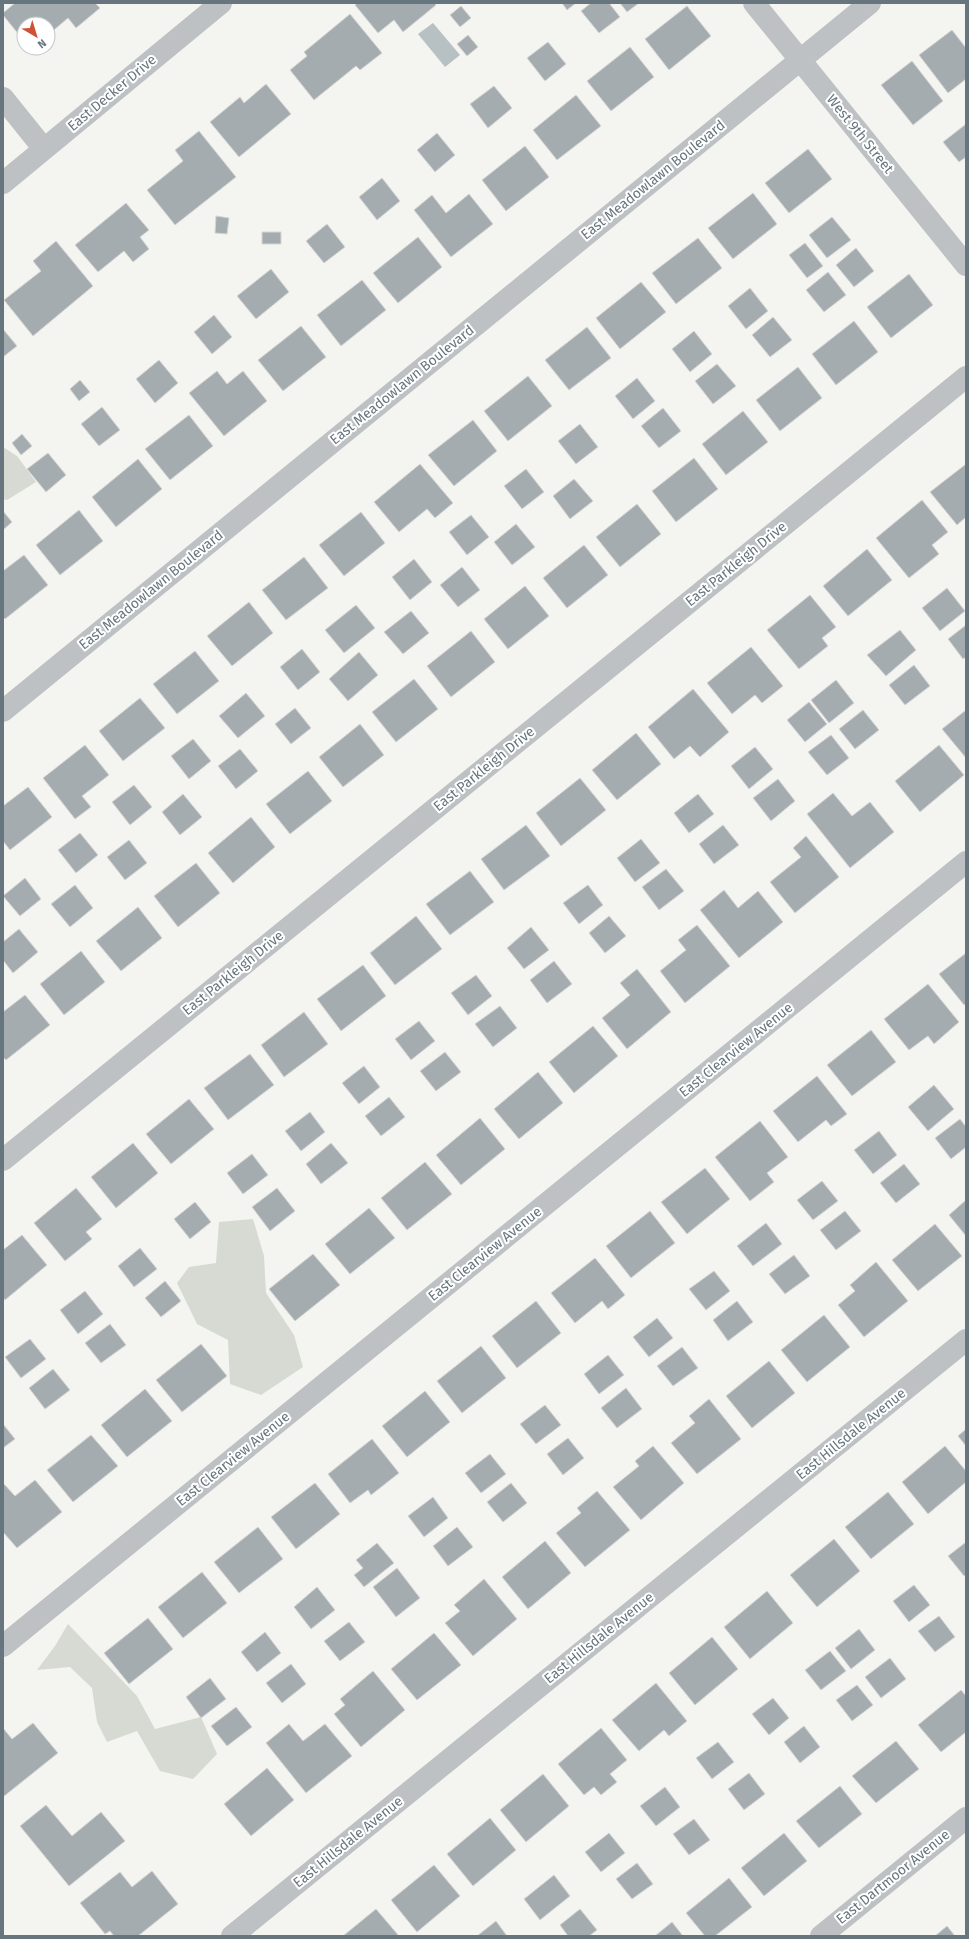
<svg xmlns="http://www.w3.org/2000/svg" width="969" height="1939" viewBox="0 0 969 1939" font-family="'Fira Sans',sans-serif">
<rect width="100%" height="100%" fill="#f4f4f1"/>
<!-- green -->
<path fill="#d6dad2" d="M 3,447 L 17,456 L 36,482 L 7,500 L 3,499 Z
M 253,1219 L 264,1256 L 266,1293 L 294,1335 L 303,1367 L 261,1395 L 230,1384 L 228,1340 L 197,1324 L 177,1283 L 189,1267 L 216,1263 L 219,1222 Z
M 68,1624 L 137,1696 L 155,1729 L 201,1717 L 217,1754 L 193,1779 L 160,1771 L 137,1731 L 107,1742 L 97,1722 L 92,1688 L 70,1667 L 37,1670 L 55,1646 Z"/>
<!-- water -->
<path fill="#b7c1c4" d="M 433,23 L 460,55 L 445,67 L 418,34 Z"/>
<!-- building -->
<path fill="#a5acb0" stroke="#d5d5d3" d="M 15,3 L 95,3 L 100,8 L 76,28 L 68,18 L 48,35 L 48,24 L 24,24 L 24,41 L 3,15 L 3,13 Z
M 357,3 L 435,3 L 436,5 L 403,32 L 394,20 L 378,33 L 355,5 Z
M 562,3 L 576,3 L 567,10 Z
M 591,3 L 609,3 L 620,17 L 599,33 L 581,11 Z
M 620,3 L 639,3 L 627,12 Z
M 461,6 L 471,18 L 460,27 L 450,15 Z
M 687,6 L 711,36 L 669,70 L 645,39 Z
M 350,14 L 382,53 L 360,70 L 356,66 L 314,100 L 290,70 L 307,56 L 304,52 Z
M 952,30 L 966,48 L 966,79 L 948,93 L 919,55 Z
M 468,35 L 478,47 L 467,56 L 457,44 Z
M 548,42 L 566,64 L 545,81 L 527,58 Z
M 630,47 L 654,77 L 611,111 L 587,81 Z
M 912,61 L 943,101 L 913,125 L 881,85 Z
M 266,84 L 291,114 L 239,157 L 210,122 L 240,97 L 244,103 Z
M 494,86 L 512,108 L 488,128 L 470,104 Z
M 576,95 L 601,126 L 557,160 L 533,130 Z
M 966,124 L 966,157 L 959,162 L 943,142 Z
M 199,131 L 236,177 L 175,225 L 147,190 L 183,161 L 175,150 Z
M 437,133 L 455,155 L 435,172 L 417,150 Z
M 525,146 L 549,177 L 506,211 L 482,180 Z
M 808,149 L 832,179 L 789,213 L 765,183 Z
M 382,178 L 400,201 L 377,220 L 359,197 Z
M 753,193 L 777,224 L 733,259 L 708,228 Z
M 469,194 L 493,224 L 451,257 L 414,210 L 432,195 L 446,213 Z
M 126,203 L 149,230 L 140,237 L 149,249 L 133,262 L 124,251 L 98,272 L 75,245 Z
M 216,216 L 229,218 L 227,234 L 215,233 Z
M 832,217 L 851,240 L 827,258 L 809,235 Z
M 327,224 L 345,247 L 324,263 L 306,241 Z
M 262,232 L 281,232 L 281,244 L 262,244 Z
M 418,237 L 442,267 L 398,303 L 373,273 Z
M 698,238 L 722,268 L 676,304 L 652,273 Z
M 56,241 L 93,286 L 33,336 L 4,300 L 41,271 L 33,261 Z
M 805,243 L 823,266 L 807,278 L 789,255 Z
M 856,248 L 874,271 L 854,287 L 836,265 Z
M 271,269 L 289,292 L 256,319 L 237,296 Z
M 828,272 L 846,295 L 824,312 L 806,290 Z
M 909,274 L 933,305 L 891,338 L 867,307 Z
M 362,280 L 386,310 L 341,346 L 317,315 Z
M 641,282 L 666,312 L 620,349 L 596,318 Z
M 750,288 L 768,311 L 746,329 L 728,306 Z
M 214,315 L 232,337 L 212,354 L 194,332 Z
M 773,317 L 792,340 L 770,357 L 752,335 Z
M 854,321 L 878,352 L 836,385 L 812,354 Z
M 301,326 L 326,357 L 283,391 L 258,360 Z
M 587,327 L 611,358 L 569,390 L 545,360 Z
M 3,329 L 17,346 L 3,357 Z
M 694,331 L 712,354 L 690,372 L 672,349 Z
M 159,360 L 178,383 L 155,403 L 136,379 Z
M 717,364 L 736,386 L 713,404 L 695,381 Z
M 798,367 L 822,398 L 780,431 L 756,400 Z
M 217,371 L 227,384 L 243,371 L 267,401 L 224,436 L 189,393 Z
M 528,376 L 552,406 L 508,441 L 484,411 Z
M 637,378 L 655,401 L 633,419 L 615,396 Z
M 80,380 L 90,392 L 79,401 L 70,389 Z
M 102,407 L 120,430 L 99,446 L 81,424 Z
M 663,408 L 681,431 L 659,448 L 641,426 Z
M 743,411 L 768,442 L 726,475 L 702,444 Z
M 189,415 L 213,446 L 170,480 L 145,449 Z
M 473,420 L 497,451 L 454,486 L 428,455 Z
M 580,424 L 598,447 L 576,464 L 558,441 Z
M 22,434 L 32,446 L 21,455 L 12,443 Z
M 48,453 L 66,475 L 46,492 L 27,469 Z
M 694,458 L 718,489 L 676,522 L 652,491 Z
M 138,459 L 162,489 L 116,527 L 92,497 Z
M 420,464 L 453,503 L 435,518 L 427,509 L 399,532 L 374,502 Z
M 966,464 L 966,517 L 957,525 L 930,492 Z
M 526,469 L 544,492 L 522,509 L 504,486 Z
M 574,479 L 593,501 L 570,519 L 553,496 Z
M 922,500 L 948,532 L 932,545 L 939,554 L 909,578 L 876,538 Z
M 637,504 L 661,534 L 620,567 L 596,537 Z
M 79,510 L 103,541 L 60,575 L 36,545 Z
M 3,511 L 12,522 L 3,530 Z
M 361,512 L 385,543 L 344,576 L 319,545 Z
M 471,515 L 489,537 L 467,555 L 449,532 Z
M 516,524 L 535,547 L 512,565 L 494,542 Z
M 584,545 L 608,575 L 567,608 L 543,578 Z
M 867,549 L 892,580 L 848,616 L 823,586 Z
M 24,555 L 48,585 L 5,619 L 3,617 L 3,571 Z
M 304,557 L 328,588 L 286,620 L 262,590 Z
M 414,559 L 432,582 L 410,600 L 392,577 Z
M 462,567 L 480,590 L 458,607 L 440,585 Z
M 525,586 L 549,616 L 508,649 L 484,619 Z
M 947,588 L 965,611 L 940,631 L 922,608 Z
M 810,595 L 836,627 L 822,638 L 828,646 L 799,669 L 767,630 Z
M 249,602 L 273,633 L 232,666 L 207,636 Z
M 356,605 L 375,628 L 344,653 L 325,630 Z
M 411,611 L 429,633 L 403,654 L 384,632 Z
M 966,625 L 966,657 L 963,659 L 948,639 Z
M 900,630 L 916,650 L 886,676 L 867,655 Z
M 471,631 L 495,662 L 451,697 L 427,666 Z
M 751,647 L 783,686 L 762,703 L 755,695 L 732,714 L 707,683 Z
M 302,649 L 320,672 L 298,690 L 280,667 Z
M 195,651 L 219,681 L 177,714 L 153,684 Z
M 359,652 L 378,675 L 348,701 L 329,679 Z
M 914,665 L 930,686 L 905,705 L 889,685 Z
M 414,679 L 438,709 L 396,742 L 372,712 Z
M 836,680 L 854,703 L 829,723 L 811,700 Z
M 693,689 L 729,732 L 700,757 L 690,746 L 674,759 L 648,727 Z
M 246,693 L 265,716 L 238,738 L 219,716 Z
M 140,698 L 165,728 L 123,761 L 99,731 Z
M 809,702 L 827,724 L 805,742 L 787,720 Z
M 295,708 L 311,728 L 291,744 L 275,724 Z
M 863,710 L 879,730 L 855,749 L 839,729 Z
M 966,710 L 966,758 L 942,729 Z
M 360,724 L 384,755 L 343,787 L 319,757 Z
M 636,733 L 661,764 L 617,800 L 592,770 Z
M 831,735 L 849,758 L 827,775 L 808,752 Z
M 193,739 L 211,761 L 189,779 L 171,756 Z
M 85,745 L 109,775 L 82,796 L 91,807 L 75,819 L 43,778 Z
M 939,745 L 964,775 L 920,812 L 895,781 Z
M 755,747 L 773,769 L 749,789 L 731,766 Z
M 240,749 L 258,771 L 236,789 L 218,766 Z
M 308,771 L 332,801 L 290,834 L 266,804 Z
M 580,778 L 606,810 L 561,846 L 536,813 Z
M 778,779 L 795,801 L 771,821 L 753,798 Z
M 134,785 L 152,807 L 130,825 L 112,802 Z
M 28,787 L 52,817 L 10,850 L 3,841 L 3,806 Z
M 833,793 L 852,816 L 870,802 L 894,832 L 850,868 L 807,814 Z
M 183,794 L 202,817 L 180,835 L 162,812 Z
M 698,794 L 714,814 L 689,833 L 674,813 Z
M 251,817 L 275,847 L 233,883 L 208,853 Z
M 526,825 L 550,856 L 504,890 L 481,859 Z
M 723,825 L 739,845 L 714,864 L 699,844 Z
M 80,833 L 98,855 L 76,873 L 58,850 Z
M 806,836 L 839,877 L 795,913 L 770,882 L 801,857 L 793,848 Z
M 641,839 L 660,863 L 635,882 L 617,858 Z
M 129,840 L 147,863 L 125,880 L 107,857 Z
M 196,863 L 220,893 L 178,927 L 154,896 Z
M 666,869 L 684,891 L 659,910 L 642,887 Z
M 470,871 L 494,902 L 450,935 L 426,904 Z
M 25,878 L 41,899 L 20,916 L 3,896 Z
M 75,885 L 93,908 L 70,927 L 51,904 Z
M 588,885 L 603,905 L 579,924 L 563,903 Z
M 724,890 L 738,908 L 758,891 L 783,922 L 739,958 L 700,910 Z
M 138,907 L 162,938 L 121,971 L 96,941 Z
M 416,916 L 442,949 L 395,985 L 370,953 Z
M 609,916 L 626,936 L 605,953 L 589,933 Z
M 697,925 L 730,966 L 685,1003 L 660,971 L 686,950 L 678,940 Z
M 531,927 L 549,950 L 524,969 L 507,948 Z
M 19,929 L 38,952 L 13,973 L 3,960 L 3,942 Z
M 81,951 L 105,982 L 64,1015 L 40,984 Z
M 966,953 L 966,1004 L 964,1005 L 939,974 Z
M 554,961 L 572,984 L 547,1003 L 530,980 Z
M 363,965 L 386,996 L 341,1031 L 317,999 Z
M 637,969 L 671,1012 L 627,1049 L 602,1018 L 630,995 L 620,983 Z
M 476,975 L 492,996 L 468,1015 L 451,993 Z
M 928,984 L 959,1022 L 934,1044 L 928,1036 L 909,1050 L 884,1019 Z
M 25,995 L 50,1025 L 6,1060 L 3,1057 L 3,1012 Z
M 500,1006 L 517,1028 L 493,1047 L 475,1024 Z
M 304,1012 L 328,1044 L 284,1077 L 261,1045 Z
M 419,1021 L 435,1041 L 411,1060 L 395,1039 Z
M 593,1026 L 618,1056 L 574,1093 L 549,1062 Z
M 871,1030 L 896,1062 L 852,1096 L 827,1065 Z
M 445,1052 L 461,1072 L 436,1091 L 420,1071 Z
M 250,1054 L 274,1085 L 228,1120 L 204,1088 Z
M 364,1066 L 380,1087 L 359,1104 L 342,1083 Z
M 538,1072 L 563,1103 L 519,1139 L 494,1109 Z
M 817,1076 L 847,1114 L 831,1126 L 826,1120 L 798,1142 L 773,1111 Z
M 934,1085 L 954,1109 L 928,1131 L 908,1107 Z
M 389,1097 L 405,1117 L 381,1136 L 365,1116 Z
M 189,1099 L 214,1129 L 171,1164 L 146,1134 Z
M 310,1112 L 325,1132 L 301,1151 L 285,1131 Z
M 480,1118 L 505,1149 L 461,1185 L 436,1155 Z
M 960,1119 L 966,1127 L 966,1147 L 951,1159 L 935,1138 Z
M 760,1121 L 788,1157 L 767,1173 L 774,1182 L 750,1201 L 715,1157 Z
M 879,1131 L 897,1155 L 873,1174 L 854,1150 Z
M 133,1143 L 158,1173 L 116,1208 L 91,1177 Z
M 331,1143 L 348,1163 L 321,1184 L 306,1164 Z
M 252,1154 L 268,1175 L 243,1194 L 227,1173 Z
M 425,1162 L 452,1194 L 407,1230 L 381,1198 Z
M 904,1164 L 920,1184 L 896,1203 L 880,1183 Z
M 705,1168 L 730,1199 L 687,1234 L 661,1202 Z
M 822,1181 L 838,1201 L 813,1220 L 797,1200 Z
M 76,1188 L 102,1219 L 86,1232 L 92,1239 L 65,1261 L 34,1223 Z
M 277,1188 L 295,1211 L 270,1231 L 252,1207 Z
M 966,1200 L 966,1236 L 949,1215 Z
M 195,1202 L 211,1222 L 190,1239 L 174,1219 Z
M 369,1208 L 395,1238 L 350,1274 L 325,1244 Z
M 650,1211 L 675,1243 L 631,1278 L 606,1246 Z
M 845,1211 L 861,1231 L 836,1250 L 820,1230 Z
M 766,1223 L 782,1244 L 753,1266 L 737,1246 Z
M 935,1224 L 962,1256 L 918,1291 L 892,1260 Z
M 22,1235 L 47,1265 L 5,1300 L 3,1297 L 3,1250 Z
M 140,1248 L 157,1269 L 134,1287 L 118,1266 Z
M 313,1254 L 340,1285 L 295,1321 L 269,1289 Z
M 794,1255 L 810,1276 L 785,1294 L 769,1274 Z
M 595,1258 L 625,1295 L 608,1309 L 602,1301 L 575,1323 L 551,1293 Z
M 876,1262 L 908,1301 L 864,1337 L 838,1305 L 855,1291 L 850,1285 Z
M 714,1271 L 730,1291 L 706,1310 L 689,1289 Z
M 165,1281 L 181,1301 L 161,1317 L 145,1298 Z
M 85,1291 L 103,1314 L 78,1334 L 60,1310 Z
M 536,1301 L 561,1333 L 517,1368 L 492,1336 Z
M 737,1301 L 753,1322 L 728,1341 L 713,1320 Z
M 824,1315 L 850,1347 L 807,1382 L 781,1350 Z
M 657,1318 L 673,1338 L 649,1357 L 633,1337 Z
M 110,1324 L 126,1345 L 101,1363 L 85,1343 Z
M 30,1339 L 46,1359 L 21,1378 L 5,1357 Z
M 201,1344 L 227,1376 L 182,1412 L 156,1380 Z
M 481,1346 L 506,1378 L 462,1413 L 437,1381 Z
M 682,1347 L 698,1368 L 673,1386 L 657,1366 Z
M 608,1355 L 624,1375 L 599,1394 L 584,1374 Z
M 769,1361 L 795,1393 L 752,1428 L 726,1396 Z
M 53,1369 L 70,1390 L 45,1409 L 29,1388 Z
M 626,1388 L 642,1409 L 617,1428 L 601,1408 Z
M 145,1389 L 172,1421 L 127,1457 L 101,1425 Z
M 425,1391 L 450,1422 L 407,1457 L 382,1426 Z
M 709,1399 L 741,1439 L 697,1474 L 671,1443 L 695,1423 L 689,1416 Z
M 545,1405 L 561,1425 L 536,1444 L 520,1424 Z
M 3,1424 L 15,1439 L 3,1448 Z
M 966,1429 L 966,1446 L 958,1436 Z
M 91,1435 L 118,1466 L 73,1502 L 47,1470 Z
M 568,1438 L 584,1458 L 563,1475 L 547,1454 Z
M 372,1439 L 399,1473 L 371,1495 L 368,1490 L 350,1503 L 328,1474 Z
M 653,1446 L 684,1483 L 641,1520 L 613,1487 L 639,1466 L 635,1461 Z
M 945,1446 L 966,1471 L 966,1482 L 928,1514 L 902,1482 Z
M 490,1454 L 506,1474 L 481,1493 L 465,1473 Z
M 35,1480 L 62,1512 L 17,1548 L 3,1532 L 3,1485 L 4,1484 L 15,1496 Z
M 315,1483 L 340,1514 L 296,1549 L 271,1517 Z
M 511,1483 L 527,1503 L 503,1522 L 487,1502 Z
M 597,1491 L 630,1530 L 585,1567 L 556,1533 L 581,1513 L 577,1508 Z
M 888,1492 L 914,1524 L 871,1559 L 845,1527 Z
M 433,1497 L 448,1518 L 424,1537 L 408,1516 Z
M 258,1527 L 283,1559 L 239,1593 L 214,1562 Z
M 457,1527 L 473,1547 L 448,1566 L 433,1546 Z
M 834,1539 L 860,1571 L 817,1607 L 790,1575 Z
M 545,1541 L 571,1573 L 528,1609 L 502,1577 Z
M 966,1542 L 966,1575 L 964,1576 L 948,1556 Z
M 377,1543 L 394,1563 L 364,1587 L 354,1575 L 363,1568 L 356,1560 Z
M 397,1568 L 420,1598 L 396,1617 L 373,1587 Z
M 202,1572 L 227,1603 L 183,1638 L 158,1607 Z
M 484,1579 L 517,1619 L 473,1656 L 445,1623 L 460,1611 L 454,1605 Z
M 914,1585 L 930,1605 L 909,1622 L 893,1601 Z
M 317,1587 L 335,1610 L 311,1629 L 294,1607 Z
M 767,1591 L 793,1623 L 750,1659 L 724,1627 Z
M 939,1616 L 955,1637 L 935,1652 L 918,1631 Z
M 148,1618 L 173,1649 L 129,1684 L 104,1653 Z
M 349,1622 L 365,1642 L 340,1661 L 324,1641 Z
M 859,1629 L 875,1650 L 851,1669 L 835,1648 Z
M 265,1632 L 281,1653 L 257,1672 L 241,1652 Z
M 434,1633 L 461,1665 L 417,1700 L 391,1669 Z
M 712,1637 L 738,1669 L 695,1705 L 669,1673 Z
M 830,1651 L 846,1671 L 821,1690 L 805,1670 Z
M 890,1658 L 906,1679 L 881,1698 L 865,1677 Z
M 291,1664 L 306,1684 L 282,1703 L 266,1683 Z
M 373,1671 L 405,1710 L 361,1747 L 334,1714 L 345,1705 L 340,1699 Z
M 210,1678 L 226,1699 L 201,1718 L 186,1697 Z
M 656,1683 L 687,1721 L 669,1736 L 664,1730 L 639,1751 L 612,1720 Z
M 857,1685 L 873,1705 L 852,1721 L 836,1700 Z
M 961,1690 L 966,1696 L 966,1732 L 941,1752 L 918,1725 Z
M 773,1698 L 789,1718 L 769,1735 L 752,1714 Z
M 236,1707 L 252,1727 L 227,1746 L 211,1726 Z
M 33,1723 L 58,1753 L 3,1797 L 3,1728 L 12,1739 Z
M 289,1724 L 303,1741 L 325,1724 L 352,1756 L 306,1793 L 266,1743 Z
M 804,1726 L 820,1747 L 800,1763 L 784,1742 Z
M 601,1728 L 627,1760 L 610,1774 L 617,1782 L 601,1795 L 594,1787 L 584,1795 L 558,1764 Z
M 896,1741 L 919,1769 L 876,1803 L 852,1776 Z
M 718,1742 L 734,1762 L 712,1779 L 696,1758 Z
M 267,1768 L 294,1800 L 251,1836 L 224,1804 Z
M 749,1773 L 765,1794 L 744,1810 L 728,1789 Z
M 543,1774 L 569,1806 L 526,1842 L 500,1810 Z
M 840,1786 L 862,1814 L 819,1848 L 796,1821 Z
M 665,1787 L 680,1807 L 656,1826 L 640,1806 Z
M 46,1805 L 72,1836 L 101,1812 L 125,1841 L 69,1886 L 20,1826 Z
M 490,1818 L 516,1850 L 473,1886 L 447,1854 Z
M 694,1819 L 710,1840 L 689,1855 L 673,1834 Z
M 609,1833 L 625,1853 L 601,1872 L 585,1852 Z
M 784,1833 L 807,1861 L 764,1896 L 741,1868 Z
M 637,1863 L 653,1884 L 632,1899 L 616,1879 Z
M 434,1865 L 460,1896 L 417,1932 L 391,1900 Z
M 152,1871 L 178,1904 L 138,1936 L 114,1936 L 110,1931 L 105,1934 L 80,1903 L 120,1872 L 132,1887 Z
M 554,1875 L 570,1896 L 540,1920 L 524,1899 Z
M 729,1878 L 752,1907 L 715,1936 L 705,1936 L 686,1913 Z
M 376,1909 L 399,1936 L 343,1936 Z
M 580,1909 L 597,1930 L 589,1936 L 568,1936 L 560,1925 Z
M 496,1921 L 507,1936 L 477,1936 Z
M 672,1922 L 683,1936 L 655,1936 Z
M 947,1926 L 955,1936 L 935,1936 Z"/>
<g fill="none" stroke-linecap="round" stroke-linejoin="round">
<!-- street -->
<path stroke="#bdc1c4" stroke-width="22" d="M 754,3 L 966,265
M 3,98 L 44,149
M 3,183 L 221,3
M 3,711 L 870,3
M 3,1160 L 966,377
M 3,1646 L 966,862
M 232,1936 L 966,1340
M 821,1936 L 966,1818"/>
</g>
<g text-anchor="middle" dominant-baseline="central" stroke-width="4" stroke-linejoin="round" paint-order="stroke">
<!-- street labels -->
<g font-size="14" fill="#66757e" stroke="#fff">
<text transform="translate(112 93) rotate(-40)">East Decker Drive</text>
<text transform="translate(860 134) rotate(51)">West 9th Street</text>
<text transform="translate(653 180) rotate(-39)">East Meadowlawn Boulevard</text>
<text transform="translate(402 385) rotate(-39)">East Meadowlawn Boulevard</text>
<text transform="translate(736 564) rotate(-39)">East Parkleigh Drive</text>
<text transform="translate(151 590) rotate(-39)">East Meadowlawn Boulevard</text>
<text transform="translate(484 769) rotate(-39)">East Parkleigh Drive</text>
<text transform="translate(233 973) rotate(-39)">East Parkleigh Drive</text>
<text transform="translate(736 1050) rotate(-39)">East Clearview Avenue</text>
<text transform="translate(485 1254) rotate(-39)">East Clearview Avenue</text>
<text transform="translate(851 1434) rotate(-39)">East Hillsdale Avenue</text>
<text transform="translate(233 1459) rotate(-39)">East Clearview Avenue</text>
<text transform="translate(599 1638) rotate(-39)">East Hillsdale Avenue</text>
<text transform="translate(348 1842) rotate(-39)">East Hillsdale Avenue</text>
<text transform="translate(893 1877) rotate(-39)">East Dartmoor Avenue</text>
</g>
</g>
<!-- border -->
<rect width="969" height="1939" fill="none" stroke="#66757e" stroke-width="8"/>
<!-- north arrow -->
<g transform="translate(36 36) rotate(142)"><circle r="19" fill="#ffffff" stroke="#c2c8cb"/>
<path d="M0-3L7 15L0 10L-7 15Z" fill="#ce5237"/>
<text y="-6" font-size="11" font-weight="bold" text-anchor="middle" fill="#66757e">N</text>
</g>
</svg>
